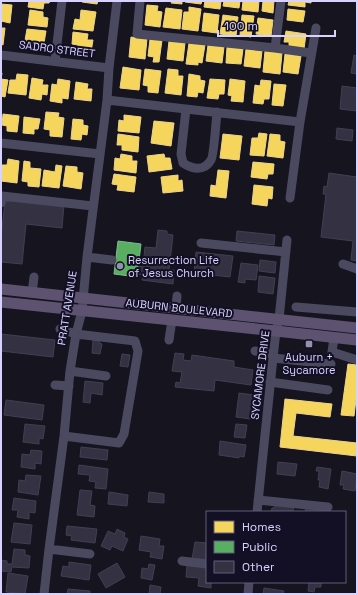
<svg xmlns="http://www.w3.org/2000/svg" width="358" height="595" viewBox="0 0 358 595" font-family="'Space Grotesk',sans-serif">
<rect width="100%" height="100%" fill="#16141f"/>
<!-- homes -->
<path fill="#f6d55c" stroke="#edd48d" d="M 29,1 L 50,1 L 49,3 L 44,3 L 43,9 L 28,7 Z
M 82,1 L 98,1 L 97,4 L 82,2 Z
M 172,1 L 182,1 L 182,4 L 171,3 Z
M 185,1 L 202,1 L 201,4 L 185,2 Z
M 205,1 L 221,1 L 220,9 L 204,7 Z
M 224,1 L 240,1 L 239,8 L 223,6 Z
M 243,1 L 259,1 L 258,12 L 242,10 Z
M 263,1 L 274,1 L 273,13 L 262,11 Z
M 289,1 L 311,1 L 311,3 L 305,2 L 305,7 L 288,5 Z
M 1,4 L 12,5 L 10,23 L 1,21 Z
M 147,5 L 158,6 L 157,11 L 162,12 L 160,27 L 145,25 Z
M 189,7 L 201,9 L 198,31 L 182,29 L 184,12 L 189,12 Z
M 166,8 L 182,10 L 180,29 L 163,27 Z
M 288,9 L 305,11 L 303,22 L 287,20 Z
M 30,10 L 43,12 L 43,17 L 48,18 L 47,27 L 28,25 Z
M 81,10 L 96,12 L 93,31 L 73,29 L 75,19 L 80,20 Z
M 204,13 L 219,15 L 217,33 L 202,31 Z
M 223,15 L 238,17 L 236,36 L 220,34 Z
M 242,15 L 254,16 L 251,37 L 240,35 Z
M 258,18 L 273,20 L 271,36 L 256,34 Z
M 1,28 L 5,28 L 3,45 L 1,44 Z
M 27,29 L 46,31 L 44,43 L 39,42 L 39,48 L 24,46 Z
M 286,31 L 306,34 L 304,49 L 289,47 L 289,42 L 284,42 Z
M 73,32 L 88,34 L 87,40 L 93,40 L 91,52 L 77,51 L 78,45 L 72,44 Z
M 131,37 L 147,39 L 145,59 L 129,57 Z
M 150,39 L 162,40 L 159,62 L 153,62 L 154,57 L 148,56 Z
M 169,41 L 185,43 L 183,61 L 167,59 Z
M 189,43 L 205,45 L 202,63 L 198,62 L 198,65 L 186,64 Z
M 208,45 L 224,47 L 222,63 L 206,61 Z
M 227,47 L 243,49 L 241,64 L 226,63 Z
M 246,49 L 262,51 L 260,68 L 244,66 Z
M 265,51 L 282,53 L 280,74 L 263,72 Z
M 285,54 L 301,56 L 298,74 L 283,72 Z
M 123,67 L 141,70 L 139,90 L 120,88 Z
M 145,69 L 161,71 L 158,93 L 148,92 L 148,86 L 143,85 Z
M 168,69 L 178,70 L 178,76 L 183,76 L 181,95 L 165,93 Z
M 1,73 L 2,73 L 1,79 L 8,80 L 5,97 L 1,96 Z
M 17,74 L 28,75 L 26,95 L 8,93 L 10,80 L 16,80 Z
M 189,74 L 200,76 L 200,80 L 205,81 L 203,93 L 198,92 L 197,97 L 187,96 Z
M 32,78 L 43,80 L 42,85 L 48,85 L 47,95 L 42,94 L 41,100 L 29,98 Z
M 58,79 L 70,81 L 68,99 L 62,98 L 62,103 L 50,101 L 52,84 L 57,85 Z
M 210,79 L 225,80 L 224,94 L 219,94 L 218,99 L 207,98 Z
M 230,79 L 245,81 L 243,102 L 231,101 L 232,96 L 228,95 Z
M 261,80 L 271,81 L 269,99 L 264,99 L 263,104 L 253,103 L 255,85 L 260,86 Z
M 76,82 L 88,84 L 87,89 L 92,89 L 91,101 L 74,99 Z
M 274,84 L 286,85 L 283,106 L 272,105 Z
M 46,112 L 59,113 L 58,117 L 64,118 L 62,137 L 50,136 L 50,130 L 44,129 Z
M 3,114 L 19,116 L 17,132 L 7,131 L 7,126 L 2,125 Z
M 124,115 L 141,117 L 139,133 L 118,131 L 119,120 L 124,121 Z
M 24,117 L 40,119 L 38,129 L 34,129 L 34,134 L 23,133 Z
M 73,119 L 83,120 L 83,125 L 88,126 L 87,135 L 82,134 L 81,140 L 71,139 Z
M 154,121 L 174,123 L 171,146 L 151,143 Z
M 259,133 L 267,134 L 264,156 L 250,155 L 252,138 L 258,138 Z
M 118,134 L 139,137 L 138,152 L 122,150 L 122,145 L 117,145 Z
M 223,134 L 242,136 L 239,160 L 220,158 Z
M 270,134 L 280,135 L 280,141 L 285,142 L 283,158 L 267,156 Z
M 121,154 L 132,156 L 132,161 L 137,161 L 136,173 L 114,170 L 115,158 L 120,159 Z
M 164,154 L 165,158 L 170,158 L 172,169 L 149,172 L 147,156 Z
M 8,159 L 19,161 L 17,183 L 1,181 L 1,165 L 7,165 Z
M 24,161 L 30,162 L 30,168 L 41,169 L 39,187 L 28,186 L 28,182 L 22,181 Z
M 253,162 L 274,164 L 273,174 L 268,174 L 267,179 L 251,177 Z
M 56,165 L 62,166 L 59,188 L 42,186 L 44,170 L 55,172 Z
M 66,166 L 77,167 L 77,172 L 83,173 L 81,189 L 63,186 Z
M 218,170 L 229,171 L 226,198 L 210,196 L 211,185 L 216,186 Z
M 114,174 L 136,177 L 134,192 L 117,190 L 118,185 L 112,184 Z
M 178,175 L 178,181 L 182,180 L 183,191 L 163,193 L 161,177 Z
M 254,185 L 273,187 L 272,199 L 268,198 L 267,206 L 252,204 Z
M 348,364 L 357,365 L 357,391 L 354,416 L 341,415 Z
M 285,399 L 332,404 L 330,417 L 296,413 L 293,436 L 357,443 L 357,456 L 280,447 Z"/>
<!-- public -->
<path fill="#5aae61" stroke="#80b990" d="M 118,241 L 141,244 L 137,277 L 114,274 Z"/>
<!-- building -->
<path fill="#343242" stroke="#433e53" d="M 354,55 L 357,56 L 357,74 L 351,73 Z
M 342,86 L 357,88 L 357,111 L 340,109 Z
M 337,128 L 353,130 L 352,141 L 336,139 Z
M 329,173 L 357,177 L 357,261 L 351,260 L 353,241 L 321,237 L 326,194 L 323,194 L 324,186 L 327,187 Z
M 10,198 L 64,204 L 62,228 L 26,224 L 22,264 L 1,262 L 1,237 L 5,201 L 10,202 Z
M 158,230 L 167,231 L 167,234 L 173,235 L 169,270 L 174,270 L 173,284 L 142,280 L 143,275 L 138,274 L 139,266 L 143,267 L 145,247 L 156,248 Z
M 237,231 L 275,235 L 274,245 L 236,241 Z
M 196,252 L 233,256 L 230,277 L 194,273 Z
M 260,260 L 276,262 L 275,273 L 259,271 Z
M 241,263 L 258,265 L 256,280 L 245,279 L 245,283 L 238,282 Z
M 259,276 L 275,278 L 273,294 L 258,292 Z
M 1,334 L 55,340 L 53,357 L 1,351 Z
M 93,340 L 100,341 L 99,343 L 102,344 L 100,354 L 92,353 Z
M 175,353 L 184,354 L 183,360 L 191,361 L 192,355 L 234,361 L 234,367 L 253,370 L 251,385 L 215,380 L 214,391 L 175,387 L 176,382 L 180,383 L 182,372 L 172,371 Z
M 122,354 L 130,355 L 128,367 L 120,366 Z
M 85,381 L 103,383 L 102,395 L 91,393 L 90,403 L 83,402 Z
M 239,393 L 254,395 L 251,419 L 236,417 Z
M 6,400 L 44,405 L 42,420 L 4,415 Z
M 25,424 L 45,426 L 43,439 L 39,438 L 39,444 L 23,442 Z
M 236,424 L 247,425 L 245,438 L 234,437 Z
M 220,441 L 246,445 L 244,457 L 239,456 L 239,458 L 219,455 Z
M 81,447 L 108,450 L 107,460 L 80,457 Z
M 31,450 L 42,451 L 41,464 L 35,463 L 35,469 L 21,467 L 22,454 L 30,455 Z
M 278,462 L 297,464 L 295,476 L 277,474 Z
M 79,465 L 108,469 L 106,489 L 95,488 L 96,482 L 89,481 L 90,475 L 78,474 Z
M 317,467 L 331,469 L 328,489 L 319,487 L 320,480 L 318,480 L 319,471 L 316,471 Z
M 342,471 L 357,474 L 355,491 L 343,489 L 344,485 L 340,485 Z
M 26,475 L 41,476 L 38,495 L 18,492 L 19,480 L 25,481 Z
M 80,490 L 92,491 L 90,505 L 95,506 L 94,517 L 77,515 Z
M 109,492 L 128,495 L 127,506 L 108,504 Z
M 149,492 L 164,494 L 164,503 L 148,502 Z
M 14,498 L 36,501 L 35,513 L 29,512 L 29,519 L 17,517 L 18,510 L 12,510 Z
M 275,504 L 294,506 L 293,512 L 271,512 L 272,508 L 274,508 Z
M 306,506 L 321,508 L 321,512 L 305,512 Z
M 14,523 L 32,525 L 30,544 L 11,542 Z
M 67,526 L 97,529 L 95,543 L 71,540 L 72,536 L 66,535 Z
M 117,529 L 125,533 L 124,537 L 128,539 L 123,551 L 112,546 L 110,550 L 101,546 L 108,531 L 115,534 Z
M 141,536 L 160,539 L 159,546 L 164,546 L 162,559 L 150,557 L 151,552 L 139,550 Z
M 195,542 L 207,543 L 206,561 L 192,559 Z
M 14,549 L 25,550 L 25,555 L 30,556 L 29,568 L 12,567 L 11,572 L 1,571 L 1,560 L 7,561 L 7,564 L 12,564 Z
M 69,562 L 91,565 L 89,580 L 61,576 L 63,566 L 69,567 Z
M 117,563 L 125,577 L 106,588 L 98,574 Z
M 149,564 L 155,565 L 152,580 L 141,578 L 142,568 L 148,569 Z
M 187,565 L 207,568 L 207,582 L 214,582 L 211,582 L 211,588 L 198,586 L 199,578 L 186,577 Z
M 8,573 L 28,576 L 25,594 L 6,592 Z
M 309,582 L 321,582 L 321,587 L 315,587 L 314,592 L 308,591 Z
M 150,585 L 161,587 L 160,594 L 149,594 Z
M 264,588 L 284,591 L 283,594 L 263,594 Z
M 68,589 L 90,591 L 90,594 L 67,594 Z"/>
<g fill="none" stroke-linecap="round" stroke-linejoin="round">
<!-- minor -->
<path stroke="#4a4960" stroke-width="9" d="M 140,1 L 137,34 L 275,48 L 311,53
M 275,48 L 281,1
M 1,55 L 109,68
M 55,61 L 62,1
M 107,100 L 300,122
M 186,109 L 181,154 L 183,163 C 192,169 204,172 211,160 C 214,156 216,121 217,112
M 1,143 L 100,154
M 290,198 L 300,122 L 316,28
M 1,203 L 2,196 L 93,206
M 201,243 L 286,252
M 87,257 L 112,260
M 343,264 L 357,269
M 32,293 L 34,277
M 296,307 L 357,312
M 176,308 L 177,296
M 60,329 L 76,334 L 135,341 L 138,351 L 124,434 L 119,443 L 64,436
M 334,338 L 332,352 L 357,360
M 169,340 L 172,320
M 255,351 L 273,354
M 273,358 L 331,364
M 70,371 L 106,376
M 270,382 L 328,390
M 55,385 L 69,386
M 258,500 L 328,507
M 257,512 L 273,358 L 276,331 L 279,319 L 287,240
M 49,549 L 90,554
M 182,561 L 207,564
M 44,594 L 49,549 L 64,436 L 70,371 L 76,334 L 82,311 L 87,257 L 107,100 L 109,68 L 117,1
M 248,594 L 249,582"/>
<!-- major -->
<path stroke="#5d5371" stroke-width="11" d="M 1,289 L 357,328
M 1,302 L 276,331 L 357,340"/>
</g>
<!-- markers -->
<g fill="#9490b0" stroke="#130f24" stroke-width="1.5">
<circle cx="120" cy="266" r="4"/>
<rect x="305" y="340" width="8" height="8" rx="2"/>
</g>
<g text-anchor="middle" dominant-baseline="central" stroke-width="4" stroke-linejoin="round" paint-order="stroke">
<!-- street labels -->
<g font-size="11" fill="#d8d3fe" stroke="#130f24">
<text transform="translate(57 49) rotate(7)">SADRO STREET</text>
<text transform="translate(67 308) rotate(-81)">PRATT AVENUE</text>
<text transform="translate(179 308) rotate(6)">AUBURN BOULEVARD</text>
<text transform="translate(260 375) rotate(-83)">SYCAMORE DRIVE</text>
</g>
<!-- poi labels -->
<g font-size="11" fill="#d8d3fe" stroke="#130f24" text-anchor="start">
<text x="128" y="260">Resurrection Life<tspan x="128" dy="13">of Jesus Church</tspan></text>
<text x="309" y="357" text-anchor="middle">Auburn +<tspan x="309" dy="13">Sycamore</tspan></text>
</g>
</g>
<!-- border -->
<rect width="358" height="595" fill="none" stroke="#d8d3fe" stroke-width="4"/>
<!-- legend -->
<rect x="206" y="511" width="140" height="72" fill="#130f24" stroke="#625d7b"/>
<rect x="214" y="521" width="20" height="12" fill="#f6d55c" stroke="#625d7b"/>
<text x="242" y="531" font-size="12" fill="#d8d3fe">Homes</text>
<rect x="214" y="541" width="20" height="12" fill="#5aae61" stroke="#625d7b"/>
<text x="242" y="551" font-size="12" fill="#d8d3fe">Public</text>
<rect x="214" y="561" width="20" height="12" fill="#343242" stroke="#625d7b"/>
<text x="242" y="571" font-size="12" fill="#d8d3fe">Other</text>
<!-- scale -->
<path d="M218 30v6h117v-6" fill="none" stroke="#d8d3fe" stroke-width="2"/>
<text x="224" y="30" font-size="12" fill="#d8d3fe" stroke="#130f24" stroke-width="3" paint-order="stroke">100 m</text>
</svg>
